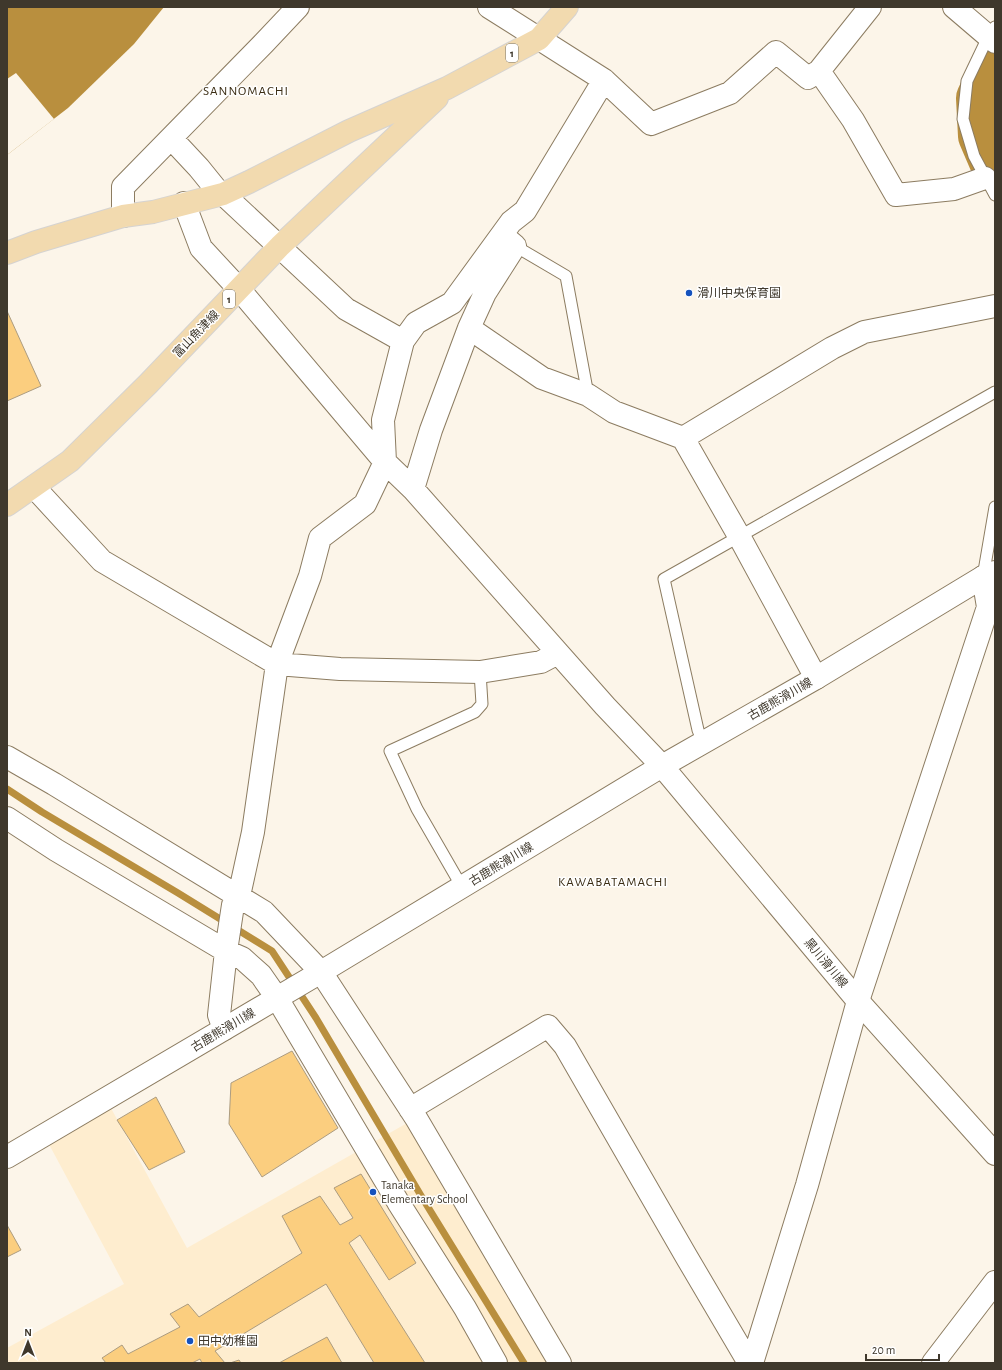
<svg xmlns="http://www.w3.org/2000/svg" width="1002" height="1370" viewBox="0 0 1002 1370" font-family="'Alegreya Sans','Noto Sans JP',sans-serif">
<rect width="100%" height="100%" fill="#fcf5e9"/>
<!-- built -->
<path fill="#feedcf" d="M 106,1099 L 187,1248 L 416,1118 L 560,1363 L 7,1363 L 7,1348 L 124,1284 L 44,1135 Z"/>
<!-- water -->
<path fill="#b98f3e" d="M 7,7 L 164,7 L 134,44 L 68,108 L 7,155 Z"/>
<!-- pier -->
<path fill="#fcf5e9" d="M 16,73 L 54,119 L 7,155 L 7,79 Z"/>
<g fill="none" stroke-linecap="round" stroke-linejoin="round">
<!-- stream -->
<path stroke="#b98f3e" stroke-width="7" d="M 7,789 L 42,812 L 178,893 L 272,951 L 316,1018 L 423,1199 L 524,1363"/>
<!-- river -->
<path stroke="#b98f3e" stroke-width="44" d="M 995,62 L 978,98 L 980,136 L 995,171"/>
</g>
<!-- building -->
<path fill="#fbce7f" stroke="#ac9c80" d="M 7,311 L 41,386 L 7,401 Z
M 292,1051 L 338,1128 L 262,1177 L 229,1124 L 231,1083 Z
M 156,1097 L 185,1152 L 149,1170 L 117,1120 Z
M 361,1174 L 416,1263 L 389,1280 L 360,1235 L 349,1243 L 425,1363 L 374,1363 L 326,1284 L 215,1351 L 225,1363 L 202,1363 L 200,1359 L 192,1363 L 106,1363 L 102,1358 L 122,1345 L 128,1354 L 180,1327 L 170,1314 L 188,1304 L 199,1317 L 302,1253 L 282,1216 L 320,1196 L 340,1225 L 353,1218 L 334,1188 Z
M 7,1225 L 21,1250 L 7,1257 Z
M 327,1337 L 342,1363 L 279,1363 Z
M 239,1360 L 241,1363 L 230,1363 Z"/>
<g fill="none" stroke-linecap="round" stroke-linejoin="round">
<defs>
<path id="service" d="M 995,27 L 988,37 L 967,81 L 963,119 L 974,156 L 995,195
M 515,246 L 566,276 L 588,395
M 983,577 L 995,507
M 703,743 L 698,730 L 664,579 L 995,392
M 462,887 L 417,809 L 390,751 L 475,712 L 482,704 L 480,672"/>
<path id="minor" d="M 489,7 L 604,80 L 651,124 L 730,93 L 776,52 L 808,78 L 819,71 L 853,120 L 896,195 L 954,189 L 985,178
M 954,7 L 995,42
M 819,71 L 870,7
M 171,138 L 199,168 L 220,194
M 223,194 L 346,309 L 403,341
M 184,203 L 201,248 L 239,289 L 385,462 L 413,489
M 123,216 L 123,187 L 264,43 L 298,7
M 502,235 L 515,246 L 485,293 L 469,328 L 431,430 L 413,489 L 605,706 L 662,766
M 469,328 L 542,378 L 588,395 L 614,412 L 683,438 L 739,536 L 816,678
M 683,438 L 832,348 L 864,332 L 995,306
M 34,487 L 102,561 L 277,664 L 340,669 L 480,672 L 541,662 L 558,653
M 7,757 L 54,784 L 264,912 L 321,972 L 416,1118 L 560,1363
M 7,818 L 56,850 L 226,951 L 242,958 L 261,975 L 277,998 L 398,1202 L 465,1308 L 496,1363
M 224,1029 L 219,1015 L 226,951 L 233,905 L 239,896 L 253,832 L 277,664 L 310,576 L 320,538 L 365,504 L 385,462 L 383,420 L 403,341 L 416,323 L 452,303 L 511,222 L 525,211 L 604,80
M 410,1109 L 548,1026 L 565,1046 L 686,1256 L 749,1363
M 752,1363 L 807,1185 L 858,1001 L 988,607 L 983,577"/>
<path id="tertiary" d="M 933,1363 L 995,1282"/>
<path id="secondary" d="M 662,766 L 858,1001 L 995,1154
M 7,1157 L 321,972 L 662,766 L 816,678 L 983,577 L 995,572"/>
<path id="primary" d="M 7,253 L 36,242 L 123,216 L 153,212 L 223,194 L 249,182 L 349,131 L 447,88 L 539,39 L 567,7
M 7,505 L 70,461 L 148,384 L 280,246 L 437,98"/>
</defs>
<!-- service casing -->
<use href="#service" stroke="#8c7c61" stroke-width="13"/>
<!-- minor casing -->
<use href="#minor" stroke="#8c7c61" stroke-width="24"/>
<!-- tertiary casing -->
<use href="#tertiary" stroke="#8c7c61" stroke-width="24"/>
<!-- secondary casing -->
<use href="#secondary" stroke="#8c7c61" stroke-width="24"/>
<!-- primary casing -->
<use href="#primary" stroke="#d5d3d1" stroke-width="24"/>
<!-- service -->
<use href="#service" stroke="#fff" stroke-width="11"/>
<!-- minor -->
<use href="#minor" stroke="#fff" stroke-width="22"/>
<!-- tertiary -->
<use href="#tertiary" stroke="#fff" stroke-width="22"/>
<!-- secondary -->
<use href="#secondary" stroke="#fff" stroke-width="22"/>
<!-- primary -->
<use href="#primary" stroke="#f2daaf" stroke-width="22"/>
</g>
<!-- markers -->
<g fill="#1552bd" stroke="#fff" stroke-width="1.5">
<circle cx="689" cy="293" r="4"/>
<circle cx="373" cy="1192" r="4"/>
<circle cx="190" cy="1341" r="4"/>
</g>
<g text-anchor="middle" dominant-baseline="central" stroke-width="3" stroke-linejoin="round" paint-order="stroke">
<!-- shield labels -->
<g fill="#fff" stroke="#79746b" stroke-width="1">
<rect x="506" y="44" width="12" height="18" rx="3"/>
<rect x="223" y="290" width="12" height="18" rx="3"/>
</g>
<g font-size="11" font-weight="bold" fill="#3f382c">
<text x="512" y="53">1</text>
<text x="229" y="299">1</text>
</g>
<!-- poi labels -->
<g font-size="12" fill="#3f382c" stroke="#fff" text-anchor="start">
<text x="697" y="293">滑川中央保育園</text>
<text x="381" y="1185">Tanaka<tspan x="381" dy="14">Elementary School</tspan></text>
<text x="198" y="1341">田中幼稚園</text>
</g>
<!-- street labels -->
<g font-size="12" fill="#3f382c" stroke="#fff">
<text transform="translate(196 334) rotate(-46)">富山魚津線</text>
<text transform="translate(780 699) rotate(-30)">古鹿熊滑川線</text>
<text transform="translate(501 864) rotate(-31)">古鹿熊滑川線</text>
<text transform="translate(826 963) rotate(50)">黒川滑川線</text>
<text transform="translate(223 1030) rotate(-31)">古鹿熊滑川線</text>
</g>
<!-- neighbourhood labels -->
<g font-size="13" letter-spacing="1" fill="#3a2c13" stroke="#fff">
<text x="246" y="91">SANNOMACHI</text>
<text x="613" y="882">KAWABATAMACHI</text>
</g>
</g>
<!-- border -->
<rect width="1002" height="1370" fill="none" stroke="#3f382c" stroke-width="16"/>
<!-- north arrow -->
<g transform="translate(28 1342)" stroke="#ffffff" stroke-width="3" paint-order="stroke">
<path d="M0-3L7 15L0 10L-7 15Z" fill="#3f382c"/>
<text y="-6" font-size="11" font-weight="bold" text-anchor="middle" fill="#3f382c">N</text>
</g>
<!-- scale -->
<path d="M866 1354v6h73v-6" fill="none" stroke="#3f382c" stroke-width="2"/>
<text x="872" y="1354" font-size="12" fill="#3f382c" stroke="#ffffff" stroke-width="3" paint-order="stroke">20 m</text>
</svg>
